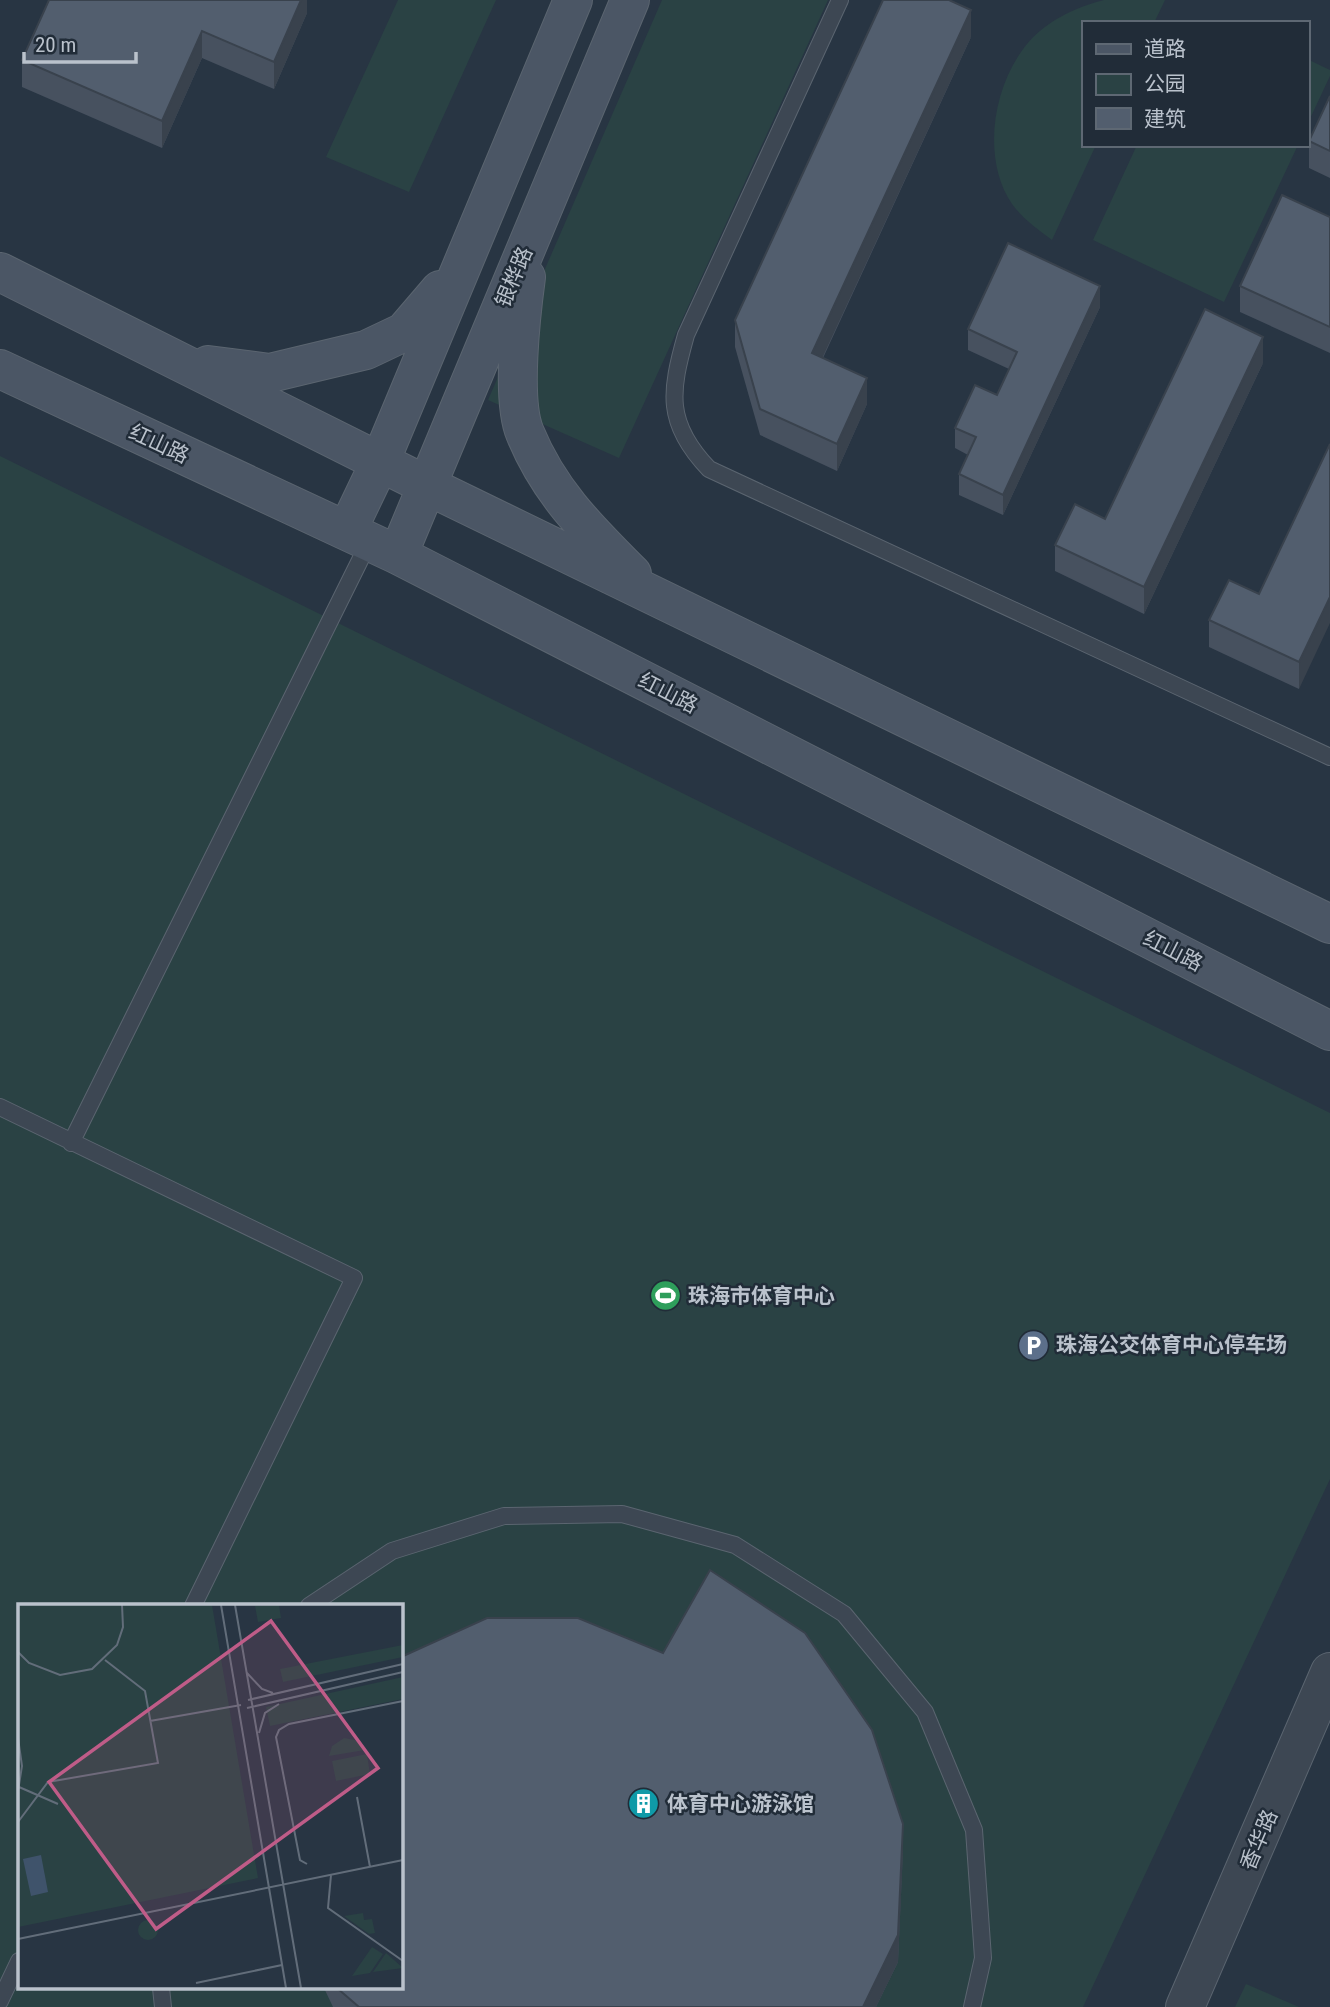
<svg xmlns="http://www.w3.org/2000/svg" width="1330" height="2007" viewBox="0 0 1330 2007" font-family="'Roboto Condensed','Noto Sans SC',sans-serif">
<rect width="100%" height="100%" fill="#283543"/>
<!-- green -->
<path fill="#2a4244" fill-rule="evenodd" d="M 398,0 L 496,0 L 409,192 L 326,157 Z
M 662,0 L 828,0 L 619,458 L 488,400 Z
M 1104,0 L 1165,0 L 1154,23 L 1083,23 L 1083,145 L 1096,145 L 1052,240 C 1037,229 1023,219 1012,204 C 977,153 996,63 1045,27 C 1062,14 1084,5 1104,0 Z
M 1307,59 L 1330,70 L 1330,76 L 1307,125 Z
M 1137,145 L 1298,145 L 1224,302 L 1093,240 Z
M 0,456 L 1330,1113 L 1330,1479 L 1083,2007 L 0,2007 ZM 19,1606 L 401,1606 L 401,1988 L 19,1988 Z
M 1246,1984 L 1299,2007 L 1235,2007 Z"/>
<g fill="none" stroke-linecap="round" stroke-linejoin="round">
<defs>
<path id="service" d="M 840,0 L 686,335 C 670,392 665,423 709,469 L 1330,757
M 0,1107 L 354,1278 L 193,1606
M 71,1143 L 369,542
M 309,1606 L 392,1551 L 504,1516 L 622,1514 L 735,1545 L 844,1614 L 925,1712 L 974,1830 L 983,1958 L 972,2007
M 161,1988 L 163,2007
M 0,2001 L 19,1961"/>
<path id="tertiary" d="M 1185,2007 L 1330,1672"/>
<path id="secondary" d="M 0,272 L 426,485 L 1330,924
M 526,277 C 521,314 511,400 525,433 C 549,492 588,530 632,574
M 208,365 L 270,373 L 366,350 L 404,332 L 440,290
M 0,369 L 398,555 L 1330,1031
M 347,531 L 380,462 L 573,0
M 398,555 L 630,0"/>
</defs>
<!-- service casing -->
<use href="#service" stroke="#5b6570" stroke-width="18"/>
<!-- tertiary casing -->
<use href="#tertiary" stroke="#5b6570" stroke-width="40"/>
<!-- secondary casing -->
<use href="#secondary" stroke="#5b6570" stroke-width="40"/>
<!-- service -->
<use href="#service" stroke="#3d4753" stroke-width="16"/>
<!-- tertiary -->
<use href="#tertiary" stroke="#3d4753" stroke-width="38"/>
<!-- secondary -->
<use href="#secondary" stroke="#4b5665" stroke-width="38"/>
</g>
<!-- wall -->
<path fill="#47515f" d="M 307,0 L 307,13 L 274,89 L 202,58 L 162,148 L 22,87 L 22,60 Z
M 971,37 L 823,358 L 867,404 L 837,471 L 760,435 L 735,347 L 735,320 Z
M 1330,96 L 1330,178 L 1309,168 L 1309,141 Z
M 1330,217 L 1330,353 L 1240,312 L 1240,286 Z
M 1100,307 L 1003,515 L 959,495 L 959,474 L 968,455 L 955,448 L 955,428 L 997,395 L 1009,369 L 968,350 L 968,329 Z
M 1263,363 L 1144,614 L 1055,571 L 1055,545 L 1105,519 Z
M 1330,444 L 1299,689 L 1209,647 L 1209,620 L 1259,594 Z
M 903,1850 L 898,1962 L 876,2007 L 333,2007 L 324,1988 L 401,1988 Z"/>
<!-- shaded-wall -->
<path fill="#39424d" d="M 301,0 L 307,0 L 307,13 L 274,89 L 274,62 Z
M 971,10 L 971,37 L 812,380 L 812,353 Z
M 202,31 L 202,58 L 162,148 L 162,121 Z
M 1100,286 L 1100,307 L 1003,515 L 1003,495 Z
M 1263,337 L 1263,363 L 1144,614 L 1144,587 Z
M 867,378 L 867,404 L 837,471 L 837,444 Z
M 1330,597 L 1330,623 L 1299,689 L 1299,662 Z
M 903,1824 L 903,1850 L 898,1962 L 876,2007 L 863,2007 Z"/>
<!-- building -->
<path fill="#525e6e" stroke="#39424d" stroke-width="2" d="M 49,0 L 301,0 L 274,62 L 202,31 L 162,121 L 22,60 Z
M 883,0 L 949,0 L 971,10 L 812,353 L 867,378 L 837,444 L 760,409 L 735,320 Z
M 1330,96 L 1330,151 L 1309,141 Z
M 1282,195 L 1330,217 L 1330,327 L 1240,286 Z
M 1008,243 L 1100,286 L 1003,495 L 959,474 L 976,437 L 955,428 L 975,385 L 997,395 L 1017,352 L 968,329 Z
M 1205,309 L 1263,337 L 1144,587 L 1055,545 L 1075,504 L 1105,519 Z
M 1330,444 L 1330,597 L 1299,662 L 1209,620 L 1229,580 L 1259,594 Z
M 710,1570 L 805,1633 L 872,1730 L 903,1824 L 898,1935 L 863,2007 L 359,2007 L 337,1988 L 401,1988 L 401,1657 L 487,1618 L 578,1618 L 663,1653 Z"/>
<!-- icons -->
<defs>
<symbol id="stadium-disc" viewBox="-11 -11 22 22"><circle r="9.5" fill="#2e9e5b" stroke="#212c38"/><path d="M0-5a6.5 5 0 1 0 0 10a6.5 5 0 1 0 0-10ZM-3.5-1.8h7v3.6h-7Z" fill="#fff"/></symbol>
<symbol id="parking-disc" viewBox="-11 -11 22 22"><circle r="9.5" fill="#5c6f8a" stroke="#212c38"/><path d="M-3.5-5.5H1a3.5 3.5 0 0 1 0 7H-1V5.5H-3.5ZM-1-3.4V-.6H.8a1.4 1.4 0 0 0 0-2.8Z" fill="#fff"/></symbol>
<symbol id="building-disc" viewBox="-11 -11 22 22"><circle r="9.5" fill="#0f9aa8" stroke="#212c38"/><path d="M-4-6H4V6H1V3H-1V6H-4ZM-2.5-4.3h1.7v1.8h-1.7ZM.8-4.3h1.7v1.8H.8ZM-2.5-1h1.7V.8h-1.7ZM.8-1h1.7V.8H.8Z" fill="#fff"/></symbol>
</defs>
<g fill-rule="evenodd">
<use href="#stadium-disc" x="648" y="1278" width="35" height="35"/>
<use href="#parking-disc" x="1016" y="1328" width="35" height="35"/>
<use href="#building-disc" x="626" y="1786" width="35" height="35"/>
</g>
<g text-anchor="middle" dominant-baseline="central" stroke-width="5" stroke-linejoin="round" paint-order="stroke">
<!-- street labels -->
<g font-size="21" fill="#bac2cc" stroke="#212c38">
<text transform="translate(514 277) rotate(-67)">银桦路</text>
<text transform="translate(159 444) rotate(25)">红山路</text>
<text transform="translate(668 693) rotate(27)">红山路</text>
<text transform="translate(1173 951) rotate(27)">红山路</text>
<text transform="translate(1259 1840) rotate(-67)">香华路</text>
</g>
<!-- poi labels -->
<g font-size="21" font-weight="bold" fill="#bac2cc" stroke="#212c38" text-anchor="start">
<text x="688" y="1296">珠海市体育中心</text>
<text x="1056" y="1345">珠海公交体育中心停车场</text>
<text x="667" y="1804">体育中心游泳馆</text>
</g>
</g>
<!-- overview -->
<g transform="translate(18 1604)">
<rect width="385" height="385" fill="#283543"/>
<path d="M 0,1 L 194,1 L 240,274 L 0,323 ZM 261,1 L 263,14 L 240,18 L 237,2 ZM 385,41 L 385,53 L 265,78 L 262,65 ZM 385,73 L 385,95 L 252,122 L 248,103 ZM 326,134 L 337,136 L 347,146 L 311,152 L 314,142 ZM 349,150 L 352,170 L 318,177 L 314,157 ZM 345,309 L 346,316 L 354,315 L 357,329 L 351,330 L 326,312 ZM120 326a10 10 0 1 1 20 0a10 10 0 1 1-20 0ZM 354,343 L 365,350 L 352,369 L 334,372 ZM 368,349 L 385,364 L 355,368 Z" fill="#2a4244"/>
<path d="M 23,251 L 30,288 L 13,292 L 5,255 Z" fill="#3f536b"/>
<path fill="none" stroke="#626d7a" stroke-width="2" d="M 203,1 L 268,384M 217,1 L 283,384M 0,48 L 11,59 L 42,71 L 74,65 L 99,41 L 105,23 L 104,1M 229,69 L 244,85 L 255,89M 230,96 L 385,60M 229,104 L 385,68M 132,117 L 223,101M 241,129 L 247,109 L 261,100M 0,134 L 4,162 L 0,187M 1,183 L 40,200M 339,193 L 352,263M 0,218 L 30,178 L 140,159 L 127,87 L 87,56M 289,260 L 282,256 L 258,133 L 261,126 L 271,120 L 385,97M 313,271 L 310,304 L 385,357M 0,335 L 385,256M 178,379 L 264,361"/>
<path fill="#bf5c88" fill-opacity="0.15" stroke="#bf5c88" stroke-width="3.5" d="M 253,17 L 360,164 L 138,325 L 31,178 Z"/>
<rect width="385" height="385" fill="none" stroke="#bac2cc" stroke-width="3.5"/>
</g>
<!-- legend -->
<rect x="1082" y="21" width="228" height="126" fill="#212c38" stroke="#5e6873" stroke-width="2"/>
<rect x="1096" y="44" width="35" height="10" fill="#4b5665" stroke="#5e6873" stroke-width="2"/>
<text x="1144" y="56" font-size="21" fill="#bac2cc">道路</text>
<rect x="1096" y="74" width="35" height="21" fill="#2a4244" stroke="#5e6873" stroke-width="2"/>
<text x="1144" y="91" font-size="21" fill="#bac2cc">公园</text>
<rect x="1096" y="108" width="35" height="21" fill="#525e6e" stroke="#5e6873" stroke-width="2"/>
<text x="1144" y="126" font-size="21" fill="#bac2cc">建筑</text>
<!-- scale -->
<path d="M24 52v10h112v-10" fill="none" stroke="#bac2cc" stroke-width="3.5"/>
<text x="35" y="52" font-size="21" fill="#bac2cc" stroke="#212c38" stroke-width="5" paint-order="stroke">20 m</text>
</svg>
